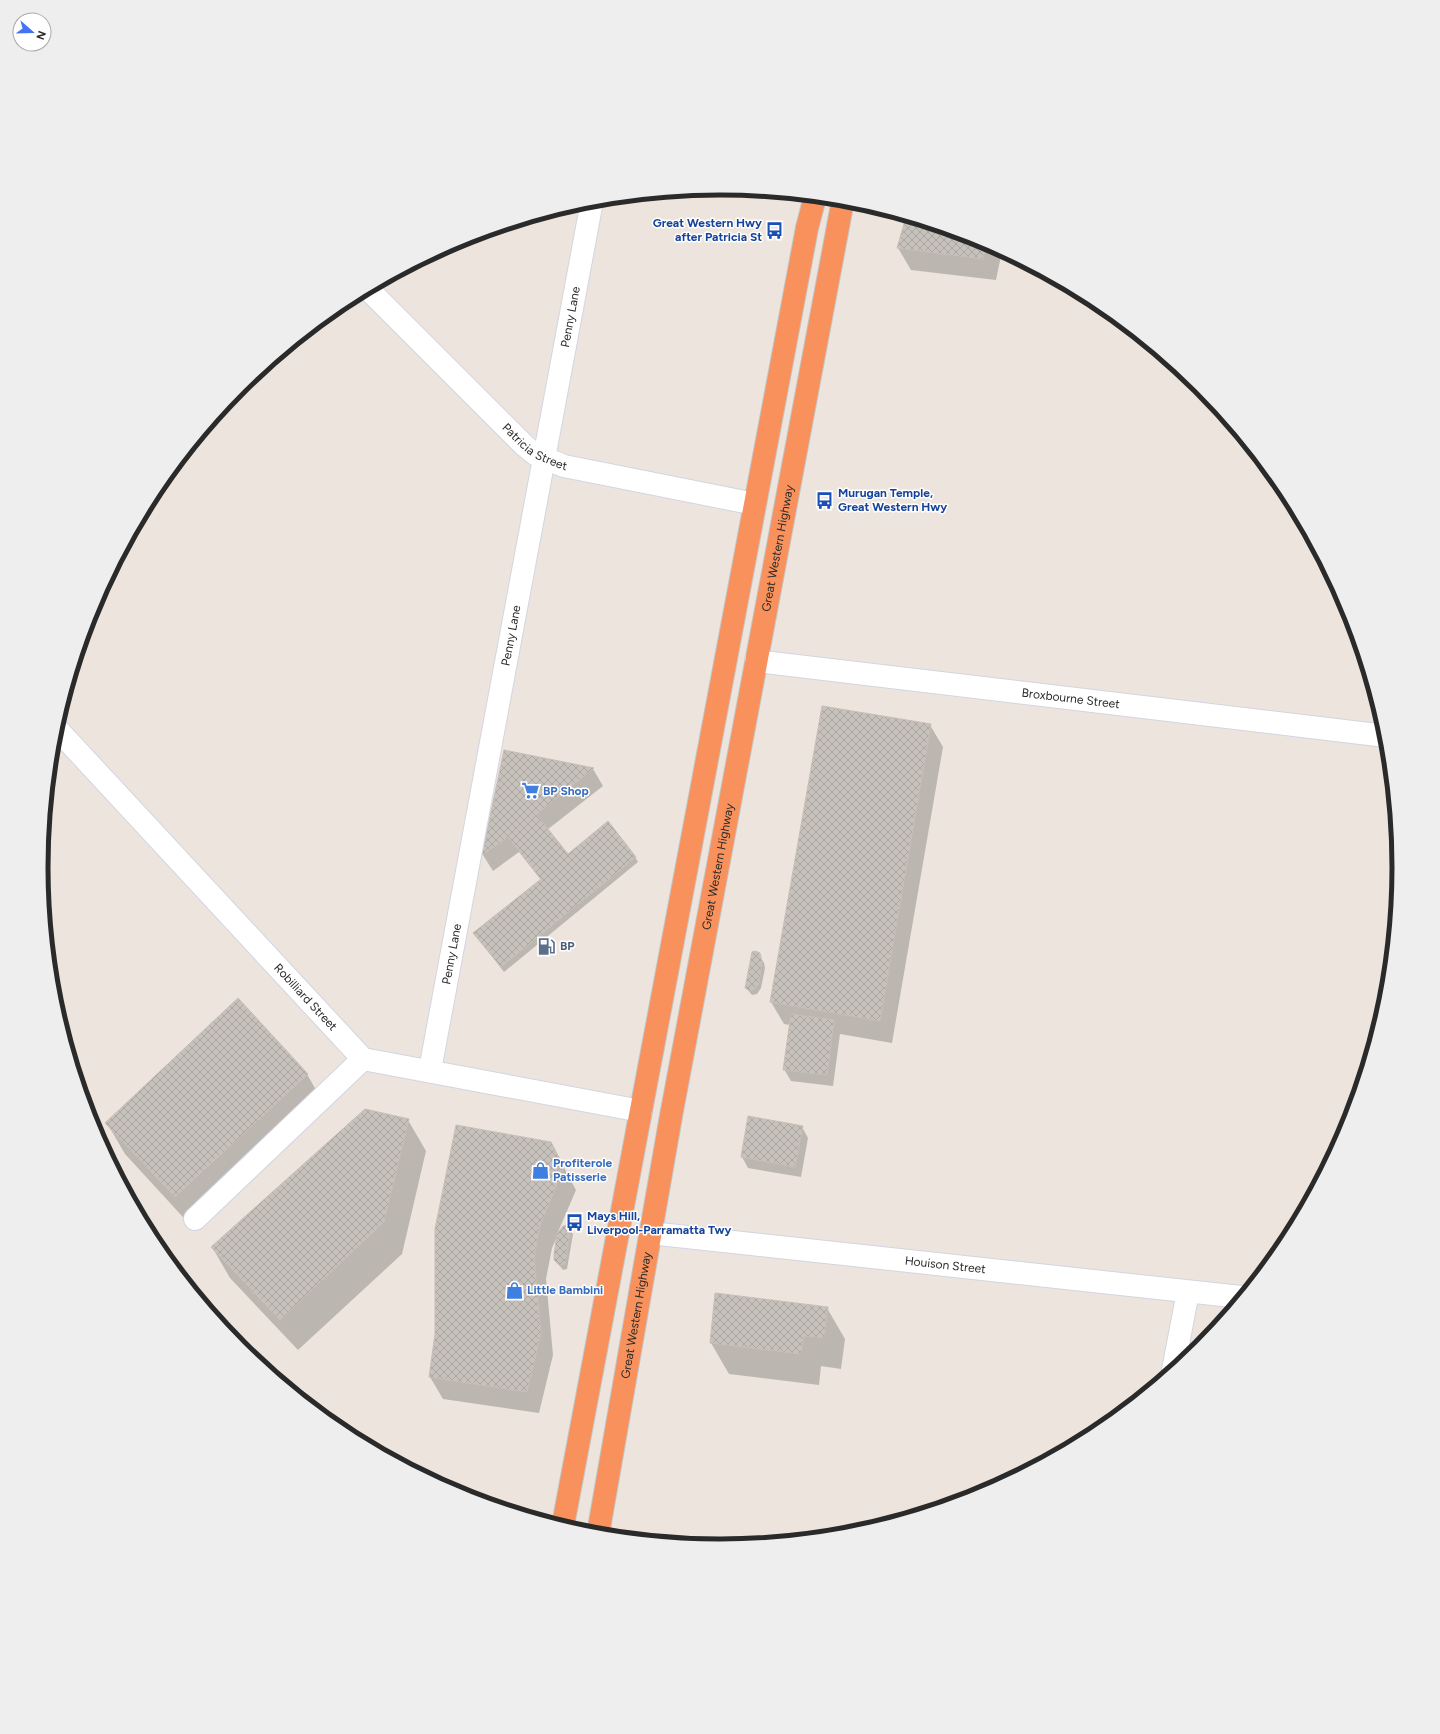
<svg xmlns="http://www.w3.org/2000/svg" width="1440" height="1734" viewBox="0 0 1440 1734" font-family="Figtree,sans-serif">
<defs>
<pattern id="building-cross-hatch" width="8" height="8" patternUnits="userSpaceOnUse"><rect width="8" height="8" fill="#c7c1bc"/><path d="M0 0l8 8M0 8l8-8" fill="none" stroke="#aba6a2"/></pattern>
</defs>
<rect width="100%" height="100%" fill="#ece4dd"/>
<!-- shadow -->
<path fill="#0003" d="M 907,218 L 980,240 L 1002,251 L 996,280 L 911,270 L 898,248 Z
M 930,725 L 943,747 L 892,1043 L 840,1034 L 833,1086 L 791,1081 L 784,1069 L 790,1025 L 784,1024 L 771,1002 Z
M 504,752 L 593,769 L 603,786 L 547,830 L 568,855 L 635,857 L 638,862 L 504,972 L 475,934 L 541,880 L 519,852 L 493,871 L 483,855 Z
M 757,952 L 764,963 L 765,968 L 761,988 L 757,994 L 752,995 L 746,988 Z
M 307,1074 L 325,1106 L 193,1228 L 125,1154 L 107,1123 Z
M 408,1120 L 426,1151 L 402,1254 L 298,1350 L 230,1278 L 212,1247 Z
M 802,1127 L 808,1138 L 801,1177 L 748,1168 L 742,1157 Z
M 551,1143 L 576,1190 L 558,1232 L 570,1229 L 573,1234 L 567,1269 L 563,1270 L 555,1260 L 557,1237 L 552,1248 L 546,1279 L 553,1355 L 539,1413 L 443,1399 L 430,1377 Z
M 827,1308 L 845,1339 L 841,1369 L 821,1366 L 819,1385 L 729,1374 L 711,1343 Z"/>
<!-- building -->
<path fill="url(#building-cross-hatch)" stroke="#c7bfb6" d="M 906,217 L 980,240 L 987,243 L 983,259 L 897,248 Z
M 822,706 L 931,724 L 880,1021 L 770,1002 Z
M 504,750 L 594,768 L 508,837 L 482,855 Z
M 536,814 L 568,854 L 608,821 L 636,857 L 501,967 L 473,933 L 541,879 L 508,837 Z
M 755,951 L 760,953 L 762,962 L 759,983 L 755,989 L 750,991 L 745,988 L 752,952 Z
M 238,998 L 308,1074 L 175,1197 L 105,1123 Z
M 791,1014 L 834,1020 L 827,1075 L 783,1070 Z
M 365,1109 L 409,1119 L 384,1222 L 280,1320 L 211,1247 Z
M 748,1116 L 803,1126 L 795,1167 L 741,1157 Z
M 456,1125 L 551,1142 L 564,1167 L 540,1226 L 534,1257 L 541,1333 L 527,1392 L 429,1377 L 435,1334 L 435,1229 Z
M 568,1225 L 571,1228 L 565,1264 L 559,1265 L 554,1260 L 554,1254 L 557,1234 L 563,1226 Z
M 715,1293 L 828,1307 L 824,1338 L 804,1336 L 801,1354 L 710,1343 Z"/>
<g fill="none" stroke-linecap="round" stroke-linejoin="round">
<defs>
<g id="minor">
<path id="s1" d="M 368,289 L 525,446 L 535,454 L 564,466 L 755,504"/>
<path id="s2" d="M 756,661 L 1386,736"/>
<path id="s3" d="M 56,728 L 363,1059 L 641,1111"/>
<path id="s4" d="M 430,1070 L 592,201"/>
<path d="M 195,1219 L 363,1059"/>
<path id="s5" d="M 650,1233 L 1241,1297"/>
<path d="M 1173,1370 L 1188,1292"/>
</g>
<g id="highway">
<path d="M 563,1525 L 807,228 L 815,197"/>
<path id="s6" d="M 598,1534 L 671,1116 L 843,200"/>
</g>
</defs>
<!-- minor casing -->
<use href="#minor" stroke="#d2d6e2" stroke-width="24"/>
<!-- highway casing -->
<use href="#highway" stroke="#c3c3c3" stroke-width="24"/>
<!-- minor -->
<use href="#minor" stroke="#fff" stroke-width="22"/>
<!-- highway -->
<use href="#highway" stroke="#f8915b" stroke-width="22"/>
</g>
<!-- icons -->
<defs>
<symbol id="bus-bare" viewBox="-9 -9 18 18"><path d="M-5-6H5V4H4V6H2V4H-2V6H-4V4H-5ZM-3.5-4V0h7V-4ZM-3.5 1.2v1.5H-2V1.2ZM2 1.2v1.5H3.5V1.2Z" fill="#1a4fb4" stroke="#fff" stroke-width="2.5" paint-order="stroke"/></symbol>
<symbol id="supermarket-bare" viewBox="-9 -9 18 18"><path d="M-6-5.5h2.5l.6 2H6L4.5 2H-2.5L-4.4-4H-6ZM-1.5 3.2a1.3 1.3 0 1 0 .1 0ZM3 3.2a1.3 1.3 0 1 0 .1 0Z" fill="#3f7fe0" stroke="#fff" stroke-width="2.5" paint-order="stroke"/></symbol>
<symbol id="fuel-bare" viewBox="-9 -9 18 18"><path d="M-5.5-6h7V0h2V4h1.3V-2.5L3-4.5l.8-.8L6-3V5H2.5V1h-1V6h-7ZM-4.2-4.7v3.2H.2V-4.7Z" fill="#5c6f8a" stroke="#fff" stroke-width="2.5" paint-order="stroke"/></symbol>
<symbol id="shop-bare" viewBox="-9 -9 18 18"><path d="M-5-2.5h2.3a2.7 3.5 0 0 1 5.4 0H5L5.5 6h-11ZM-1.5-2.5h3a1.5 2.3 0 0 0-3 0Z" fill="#3f7fe0" stroke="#fff" stroke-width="2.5" paint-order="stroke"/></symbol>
</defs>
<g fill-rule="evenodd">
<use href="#bus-bare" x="762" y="218" width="25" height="25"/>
<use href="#bus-bare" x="812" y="488" width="25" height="25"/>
<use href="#supermarket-bare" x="518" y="778" width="25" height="25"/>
<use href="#fuel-bare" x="534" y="934" width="25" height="25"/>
<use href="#shop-bare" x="528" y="1158" width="25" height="25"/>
<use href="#bus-bare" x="562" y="1210" width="25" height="25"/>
<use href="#shop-bare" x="502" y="1278" width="25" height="25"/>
</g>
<g text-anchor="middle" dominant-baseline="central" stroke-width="3" stroke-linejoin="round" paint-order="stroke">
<!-- transit labels -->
<g font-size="12" font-weight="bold" fill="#164399" stroke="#fff" text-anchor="start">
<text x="762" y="223" text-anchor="end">Great Western Hwy<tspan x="762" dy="14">after Patricia St</tspan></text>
<text x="838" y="493">Murugan Temple,<tspan x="838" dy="14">Great Western Hwy</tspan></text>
<text x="587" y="1216">Mays Hill,<tspan x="587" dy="14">Liverpool-Parramatta Twy</tspan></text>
</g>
<!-- street labels -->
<g font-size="12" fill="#2a2a2a" stroke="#fff">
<text stroke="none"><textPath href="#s4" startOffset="766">Penny Lane</textPath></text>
<text stroke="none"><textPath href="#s1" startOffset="231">Patricia Street</textPath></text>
<text stroke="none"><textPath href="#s6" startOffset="1002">Great Western Highway</textPath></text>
<text stroke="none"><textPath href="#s4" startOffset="442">Penny Lane</textPath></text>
<text stroke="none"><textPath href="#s2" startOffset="317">Broxbourne Street</textPath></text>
<text stroke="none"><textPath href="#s6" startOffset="678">Great Western Highway</textPath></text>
<text stroke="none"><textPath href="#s4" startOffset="118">Penny Lane</textPath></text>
<text stroke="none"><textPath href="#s3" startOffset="367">Robilliard Street</textPath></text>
<text stroke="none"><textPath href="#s5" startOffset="297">Houison Street</textPath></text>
<text stroke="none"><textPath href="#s6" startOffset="222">Great Western Highway</textPath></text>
</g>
<!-- shop labels -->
<g font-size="12" font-weight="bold" fill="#366cbe" stroke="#fff" text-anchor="start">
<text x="543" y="791">BP Shop</text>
<text x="553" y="1163">Profiterole<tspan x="553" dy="14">Patisserie</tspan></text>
<text x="527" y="1290">Little Bambini</text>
</g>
<!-- service labels -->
<g font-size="12" font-weight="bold" fill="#4e5e75" stroke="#fff" text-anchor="start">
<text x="560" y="946">BP</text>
</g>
</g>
<!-- crop -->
<path d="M0 0H1440V1734H0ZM48 867a672 672 0 1 1 1344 0a672 672 0 1 1-1344 0Z" fill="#eee" fill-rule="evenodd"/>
<path fill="none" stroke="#2a2a2a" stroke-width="5" d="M48 867a672 672 0 1 1 1344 0a672 672 0 1 1-1344 0Z"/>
<!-- north arrow -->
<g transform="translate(32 32) rotate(110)"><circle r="19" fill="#ffffff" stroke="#aaaaaa"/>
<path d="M0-3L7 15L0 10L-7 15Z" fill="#4373f3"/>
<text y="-6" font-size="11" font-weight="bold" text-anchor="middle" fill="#2a2a2a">N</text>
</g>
</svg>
